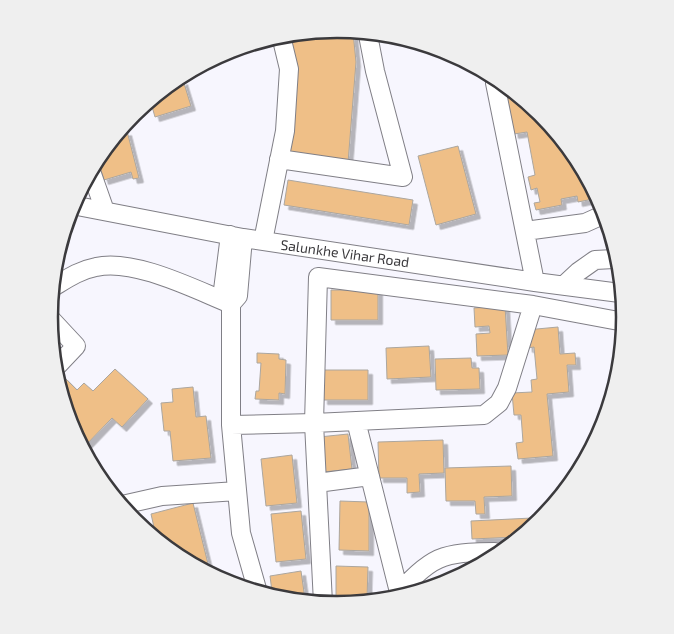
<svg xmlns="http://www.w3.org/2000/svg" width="674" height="634" viewBox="0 0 674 634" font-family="'Exo 2',sans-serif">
<defs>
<filter id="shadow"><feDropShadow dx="4.5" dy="4.5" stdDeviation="0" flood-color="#0004"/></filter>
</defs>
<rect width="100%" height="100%" fill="#f7f6fe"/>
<!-- building -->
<path fill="#efbf87" stroke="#aba69f" filter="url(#shadow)" d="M 337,29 L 353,32 L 356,62 L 348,163 L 288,152 L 284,39 Z
M 183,80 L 191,106 L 155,117 L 151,103 L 162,99 L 160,95 Z
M 506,90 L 541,113 L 598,198 L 578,202 L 577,196 L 561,199 L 562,205 L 536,210 L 534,203 L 540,202 L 537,188 L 531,190 L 528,177 L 535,175 L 527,132 L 514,134 Z
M 127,131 L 139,178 L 133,179 L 131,172 L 104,180 L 99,164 L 120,133 Z
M 458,146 L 476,214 L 436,225 L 418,156 Z
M 288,180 L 413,200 L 409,225 L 284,205 Z
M 331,290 L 378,290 L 378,320 L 331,320 Z
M 505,306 L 508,355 L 477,356 L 476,334 L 490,333 L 489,326 L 475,327 L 474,308 Z
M 558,327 L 560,354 L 575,353 L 576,365 L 567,365 L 569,392 L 547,394 L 553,456 L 518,459 L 516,443 L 523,442 L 521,415 L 514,415 L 512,393 L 532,392 L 531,380 L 537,379 L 534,347 L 528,348 L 526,330 Z
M 429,346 L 431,377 L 387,379 L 386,348 Z
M 257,353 L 279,354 L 279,359 L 286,360 L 285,394 L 279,393 L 279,400 L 255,399 L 256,391 L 259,391 L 261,363 L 257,363 Z
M 471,358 L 472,368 L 479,368 L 480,389 L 436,390 L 435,359 Z
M 115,369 L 148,399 L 122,427 L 112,418 L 84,447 L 71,427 L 61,378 L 63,376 L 77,390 L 84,383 L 93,391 Z
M 323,370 L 368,370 L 368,400 L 323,400 Z
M 193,387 L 196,417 L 206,416 L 211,458 L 173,461 L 170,431 L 164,431 L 161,403 L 173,402 L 172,389 Z
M 348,434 L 352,469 L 323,472 L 319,437 Z
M 443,440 L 444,473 L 419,474 L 420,492 L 407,493 L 407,478 L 379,478 L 378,442 Z
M 292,455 L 297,503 L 266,506 L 261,459 Z
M 511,466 L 512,496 L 484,497 L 485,514 L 476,514 L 475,501 L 446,501 L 445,468 Z
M 340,501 L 369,502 L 369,551 L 339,550 Z
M 193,503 L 210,572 L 156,536 L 151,514 Z
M 301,511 L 306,559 L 276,562 L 271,514 Z
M 532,518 L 532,527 L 517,537 L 472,539 L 471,521 Z
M 336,566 L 368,567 L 367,599 L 336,605 Z
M 301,571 L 305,599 L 272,592 L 270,576 Z"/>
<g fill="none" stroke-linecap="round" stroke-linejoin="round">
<defs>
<path id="minor" d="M 495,83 L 535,282
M 279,159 L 403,177 L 375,71 L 368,35
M 92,174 L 105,211
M 72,205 L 243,238 L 535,282 L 620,293
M 525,231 L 585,223 L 605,214
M 230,235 L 223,290 L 231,304 L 231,425 L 241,533 L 257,589
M 263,241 L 285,131 L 289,69 L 282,40
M 564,285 L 578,272 L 595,260 L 614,259
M 55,286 C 68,278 80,270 96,267 C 134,258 196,290 231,304
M 231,304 L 238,296 L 243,238
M 49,317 L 76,346 L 58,365
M 356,421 L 399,592
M 231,425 L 314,423 L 484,415 L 499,403 L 507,388 L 533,305
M 317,483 L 370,476
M 122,505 L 162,496 L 237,491
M 399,593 C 410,580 428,562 444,557 C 460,552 478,552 495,552
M 323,603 L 314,423 L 318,277 L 533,305 L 624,322"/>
</defs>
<!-- minor casing -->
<use href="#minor" stroke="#807f86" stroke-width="20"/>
<!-- minor -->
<use href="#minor" stroke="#fff" stroke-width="18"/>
</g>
<g text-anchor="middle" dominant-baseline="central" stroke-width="4.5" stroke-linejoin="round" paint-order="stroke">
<!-- street labels -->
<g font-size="14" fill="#3b3a3d" stroke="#fff">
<text transform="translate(345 253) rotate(8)">Salunkhe Vihar Road</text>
</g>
</g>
<!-- crop -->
<path d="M0 0H674V634H0ZM58 317a279 279 0 1 1 558 0a279 279 0 1 1-558 0Z" fill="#efefef" fill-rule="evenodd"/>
<path fill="none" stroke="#3b3a3d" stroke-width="2.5" d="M58 317a279 279 0 1 1 558 0a279 279 0 1 1-558 0Z"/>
</svg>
